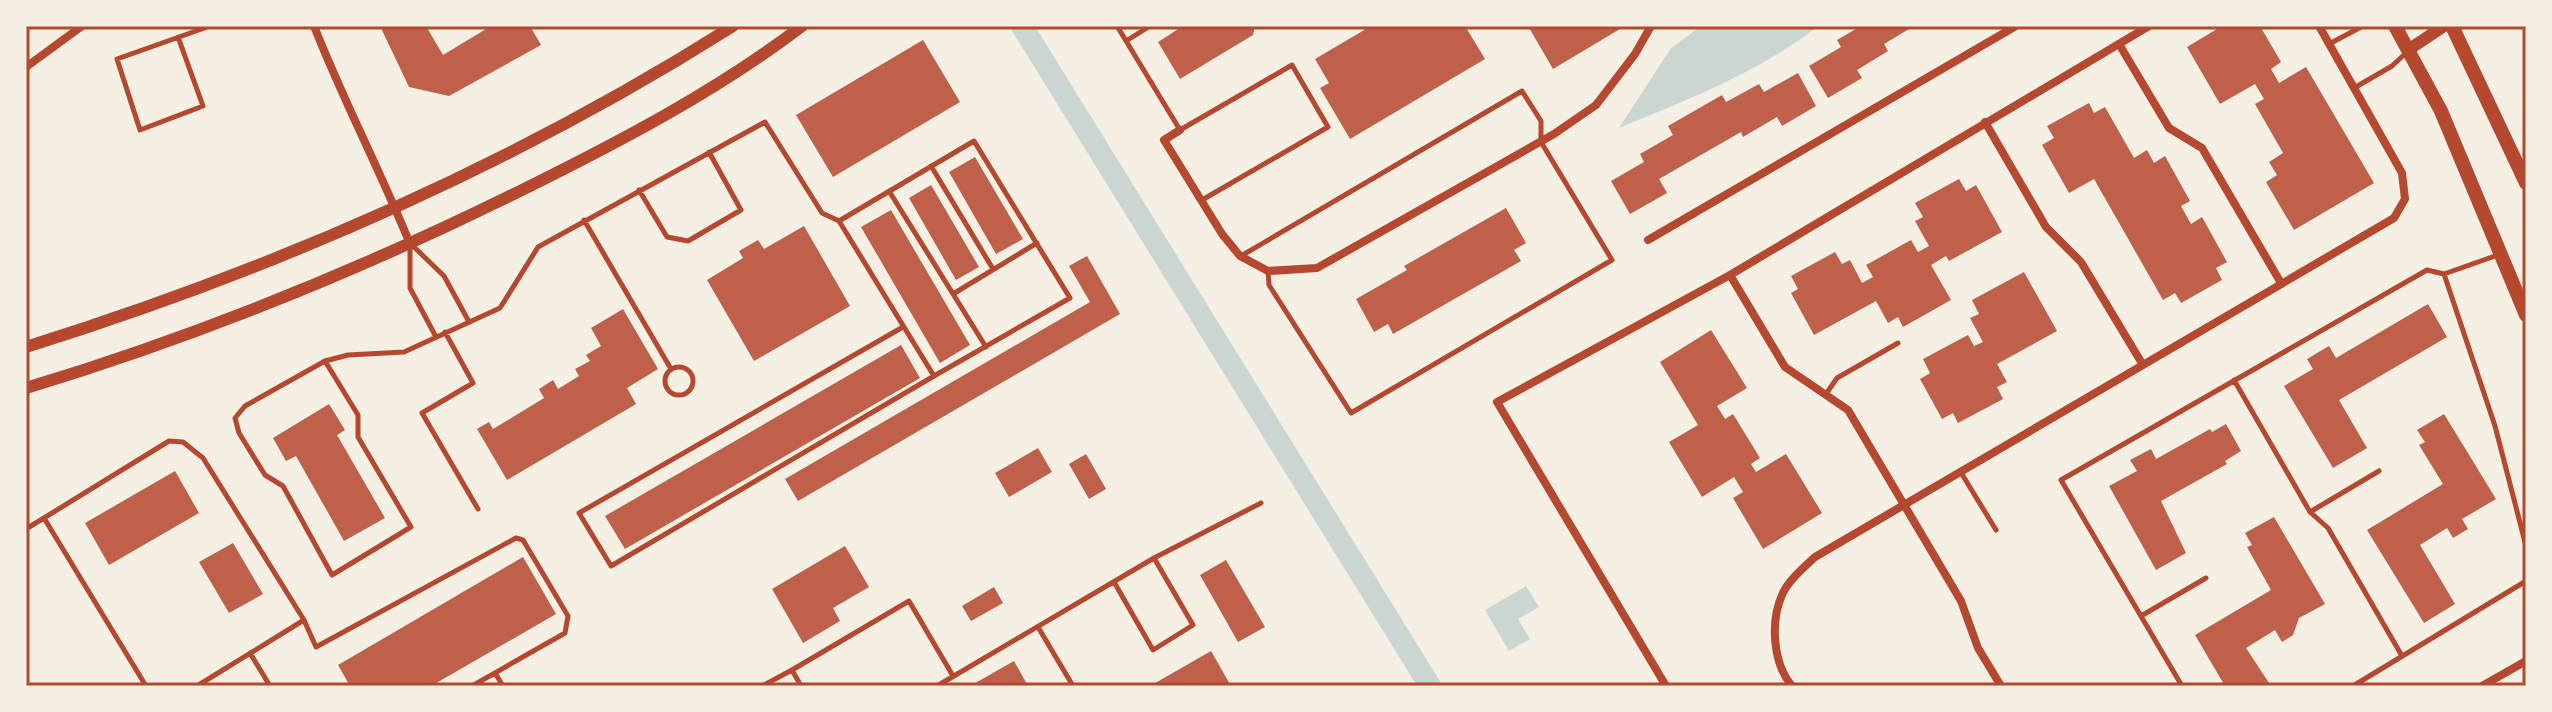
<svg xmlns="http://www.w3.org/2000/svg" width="2552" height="712" viewBox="0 0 2552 712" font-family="'Source Sans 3',sans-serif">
<rect width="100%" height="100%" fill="#f6efe4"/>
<!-- water -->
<path fill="#c9d6d2" d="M 1701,26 L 1818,26 C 1760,72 1687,100 1619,128 L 1671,48 Z
M 1526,586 L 1539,607 L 1518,619 L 1530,639 L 1509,651 L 1485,610 Z"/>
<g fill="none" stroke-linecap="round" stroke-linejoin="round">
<!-- canal -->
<path stroke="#c9d6d2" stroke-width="22" d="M 1022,26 L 1430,686"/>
</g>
<!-- building -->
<path fill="#bf614a" d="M 380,26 L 426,26 L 443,55 L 491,26 L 530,26 L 541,45 L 449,96 L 409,87 Z
M 1183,26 L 1255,26 L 1253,35 L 1180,79 L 1158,42 Z
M 1371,26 L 1465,26 L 1485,59 L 1350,139 L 1320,88 L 1329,83 L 1315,59 Z
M 1528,26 L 1625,26 L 1553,69 Z
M 1861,26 L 1914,26 L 1884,44 L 1888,51 L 1857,70 L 1862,78 L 1828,98 L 1809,66 L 1841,47 L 1837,40 Z
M 2222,26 L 2260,26 L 2281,62 L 2271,69 L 2279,83 L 2306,67 L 2374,183 L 2294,230 L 2266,182 L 2277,175 L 2269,162 L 2283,153 L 2255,104 L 2264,99 L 2255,84 L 2220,104 L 2187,47 Z
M 923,40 L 960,102 L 833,177 L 796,115 Z
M 1798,73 L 1816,106 L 1782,126 L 1777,117 L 1743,137 L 1741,132 L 1659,179 L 1667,193 L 1630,214 L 1611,181 L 1644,162 L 1640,154 L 1673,135 L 1668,126 L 1722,95 L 1726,102 L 1759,84 L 1764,92 Z
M 2089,103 L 2094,113 L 2105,107 L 2134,158 L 2147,150 L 2154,163 L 2165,156 L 2190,201 L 2181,206 L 2191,224 L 2202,217 L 2227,262 L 2216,268 L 2222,280 L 2181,303 L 2175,293 L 2163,300 L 2094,179 L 2069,193 L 2042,145 L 2054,138 L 2047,126 Z
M 975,157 L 1023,239 L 996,254 L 949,172 Z
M 1959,179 L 1966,191 L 1976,185 L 2002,232 L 1949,261 L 1946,256 L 1931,265 L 1951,300 L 1903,327 L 1898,317 L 1888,323 L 1876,301 L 1814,335 L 1791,293 L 1798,289 L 1791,276 L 1835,252 L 1842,264 L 1850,260 L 1862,283 L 1873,277 L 1866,265 L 1911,240 L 1918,252 L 1929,246 L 1915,221 L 1923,217 L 1915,203 Z
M 931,185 L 979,267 L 956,280 L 909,198 Z
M 1506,208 L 1526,243 L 1514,250 L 1521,261 L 1393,334 L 1388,324 L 1374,332 L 1356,299 L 1407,270 L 1404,266 Z
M 891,210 L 970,345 L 940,363 L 861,227 Z
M 804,226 L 850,306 L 754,361 L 707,280 L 743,258 L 739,251 L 758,240 L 764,249 Z
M 1087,256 L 1120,314 L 798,501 L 785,479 L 1090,302 L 1069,266 Z
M 2024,272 L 2057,331 L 1997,364 L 2007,382 L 1997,387 L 2003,399 L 1958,423 L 1953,413 L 1942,419 L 1920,379 L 1930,373 L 1923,359 L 1968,335 L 1974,346 L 1983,342 L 1970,318 L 1979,314 L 1972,300 Z
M 2428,304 L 2447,337 L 2339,400 L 2367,448 L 2333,468 L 2284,386 L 2313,369 L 2307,359 L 2329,346 L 2336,358 Z
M 623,309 L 658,369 L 627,388 L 636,404 L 507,480 L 477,429 L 489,422 L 493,429 L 544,398 L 539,389 L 553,380 L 558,389 L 579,376 L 575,369 L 590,361 L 586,355 L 601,346 L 591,328 Z
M 1711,330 L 1747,388 L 1717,406 L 1725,419 L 1733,414 L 1760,458 L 1751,464 L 1756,472 L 1786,454 L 1822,513 L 1763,549 L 1733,498 L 1743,492 L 1734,477 L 1702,497 L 1669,442 L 1698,425 L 1660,362 Z
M 901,345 L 920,378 L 625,549 L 605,516 Z
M 329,404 L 345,430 L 337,435 L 385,518 L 344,541 L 296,456 L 286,461 L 273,438 Z
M 2444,414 L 2496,499 L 2462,519 L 2468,529 L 2453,538 L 2447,528 L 2420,545 L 2455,604 L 2424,623 L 2367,530 L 2443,484 L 2419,445 L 2425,442 L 2417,430 Z
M 2226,424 L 2241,451 L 2225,461 L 2227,464 L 2161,501 L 2186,553 L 2156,570 L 2109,486 L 2137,471 L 2130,460 L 2151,449 L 2156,459 L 2210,429 L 2212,432 Z
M 1038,448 L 1052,472 L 1009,497 L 995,473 Z
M 1086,454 L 1106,489 L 1089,499 L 1069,464 Z
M 175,471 L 199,513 L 109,565 L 85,523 Z
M 2274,517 L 2325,604 L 2299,618 L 2293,635 L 2282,642 L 2275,630 L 2246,648 L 2271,686 L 2225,686 L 2195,635 L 2271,590 L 2247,547 L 2252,545 L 2245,533 Z
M 233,543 L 263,594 L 229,613 L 199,562 Z
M 845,546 L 869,587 L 833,608 L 840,621 L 803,643 L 772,589 Z
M 523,557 L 556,614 L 431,686 L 350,686 L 338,665 Z
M 1226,560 L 1265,627 L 1238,642 L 1200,575 Z
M 994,587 L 1003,603 L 971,621 L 962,606 Z
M 1211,651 L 1231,686 L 1150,686 Z
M 1014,661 L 1028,686 L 970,686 Z"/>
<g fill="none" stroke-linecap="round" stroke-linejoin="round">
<!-- service -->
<path stroke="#b5482f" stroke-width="5" d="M 1117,26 L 1180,130 L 1292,65 L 1328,127 L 1202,200
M 178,37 L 203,106 L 140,130 L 117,59 L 210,26
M 1126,41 L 1150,26
M 2329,44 L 2363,26
M 2354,88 L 2392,66 L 2406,53
M 931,166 L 993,269
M 639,190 L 667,237 L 688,241 L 741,210 L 709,152
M 889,191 L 986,347
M 584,220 L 671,369
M 839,221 L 974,141 L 1070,298 L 934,376
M 410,245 L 410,288 L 436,337
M 412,245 L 444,276 L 468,320
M 2498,255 L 2444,274 L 2495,426 L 2526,546
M 1241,256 L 1522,91 L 1541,121 L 1541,142 L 1612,260 L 1351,413 L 1269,285 L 1268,271
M 953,294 L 1037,243
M 445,332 L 473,383 L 422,413 L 478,509
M 325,361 L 358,415 L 358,437 L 411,527 L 332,575 L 283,486 L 265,475 L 239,433 L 235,418 L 245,406 L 325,361 L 348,355 L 404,352 L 500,308 L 538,247 L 765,122 L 822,213 L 839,221 L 934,376 L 611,566 L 579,513 L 903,327
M665 381a14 14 0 1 1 28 0a14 14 0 1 1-28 0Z
M 2234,380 L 2310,512 L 2328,528 L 2402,656
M 1826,394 L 1837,378 L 1898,343
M 1960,471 L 1996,530
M 2310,512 L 2379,471
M 44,518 L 146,686
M 26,529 L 169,441 L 183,442 L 203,458 L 304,620 L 316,647 L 516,538 L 523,540 L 568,616 L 565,633 L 472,686
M 1114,582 L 1153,650 L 1193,625 L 1154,558
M 2141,616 L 2206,578
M 1038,627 L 1073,686
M 250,653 L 270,686
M 792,670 L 909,601 L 953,676
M 495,673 L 503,686
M 197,686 L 304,620
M 762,686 L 792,670 L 801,686
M 937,686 L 1154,558 L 1261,503
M 2182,686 L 2061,480 L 2427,270 L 2444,274
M 2353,686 L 2526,581"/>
<!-- minor -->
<path stroke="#b5482f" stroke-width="8" d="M 314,26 C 343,100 380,170 410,244
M 2119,44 L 2169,128 L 2202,148 L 2281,283
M 26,67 L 82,26
M 1985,122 L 2046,227 L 2081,262 L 2143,365
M 1180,130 L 1164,140 L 1222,234 L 1240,256 L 1268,271 L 1317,268 L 1554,134 L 1596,105 L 1635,54 L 1651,26
M 1648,240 L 2016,26
M 1730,275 L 1785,367 L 1848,410 L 1961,601 L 1978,648 L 2001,686
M 1666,686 L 1497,402 L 1730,275 L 2149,26
M 1792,686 C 1773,664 1770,622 1782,595 C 1788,581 1803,568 1815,557 L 2394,218 L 2405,199 L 2402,173 L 2319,26
M 2482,686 L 2526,661"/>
<!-- tertiary -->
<path stroke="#b5482f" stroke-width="12" d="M 2408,50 L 2444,26
M 26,347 C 272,270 515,164 733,26
M 26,388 C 198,336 365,268 526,188 C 621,141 718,90 802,26"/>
<!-- secondary -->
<path stroke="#b5482f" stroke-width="14" d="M 2395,26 L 2441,111 L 2526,315
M 2452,26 L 2526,183"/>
</g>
<!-- border -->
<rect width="2552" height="712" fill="none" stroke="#f6efe4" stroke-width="56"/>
<rect x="28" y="28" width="2496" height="656" fill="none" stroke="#b5482f" stroke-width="3"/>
</svg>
